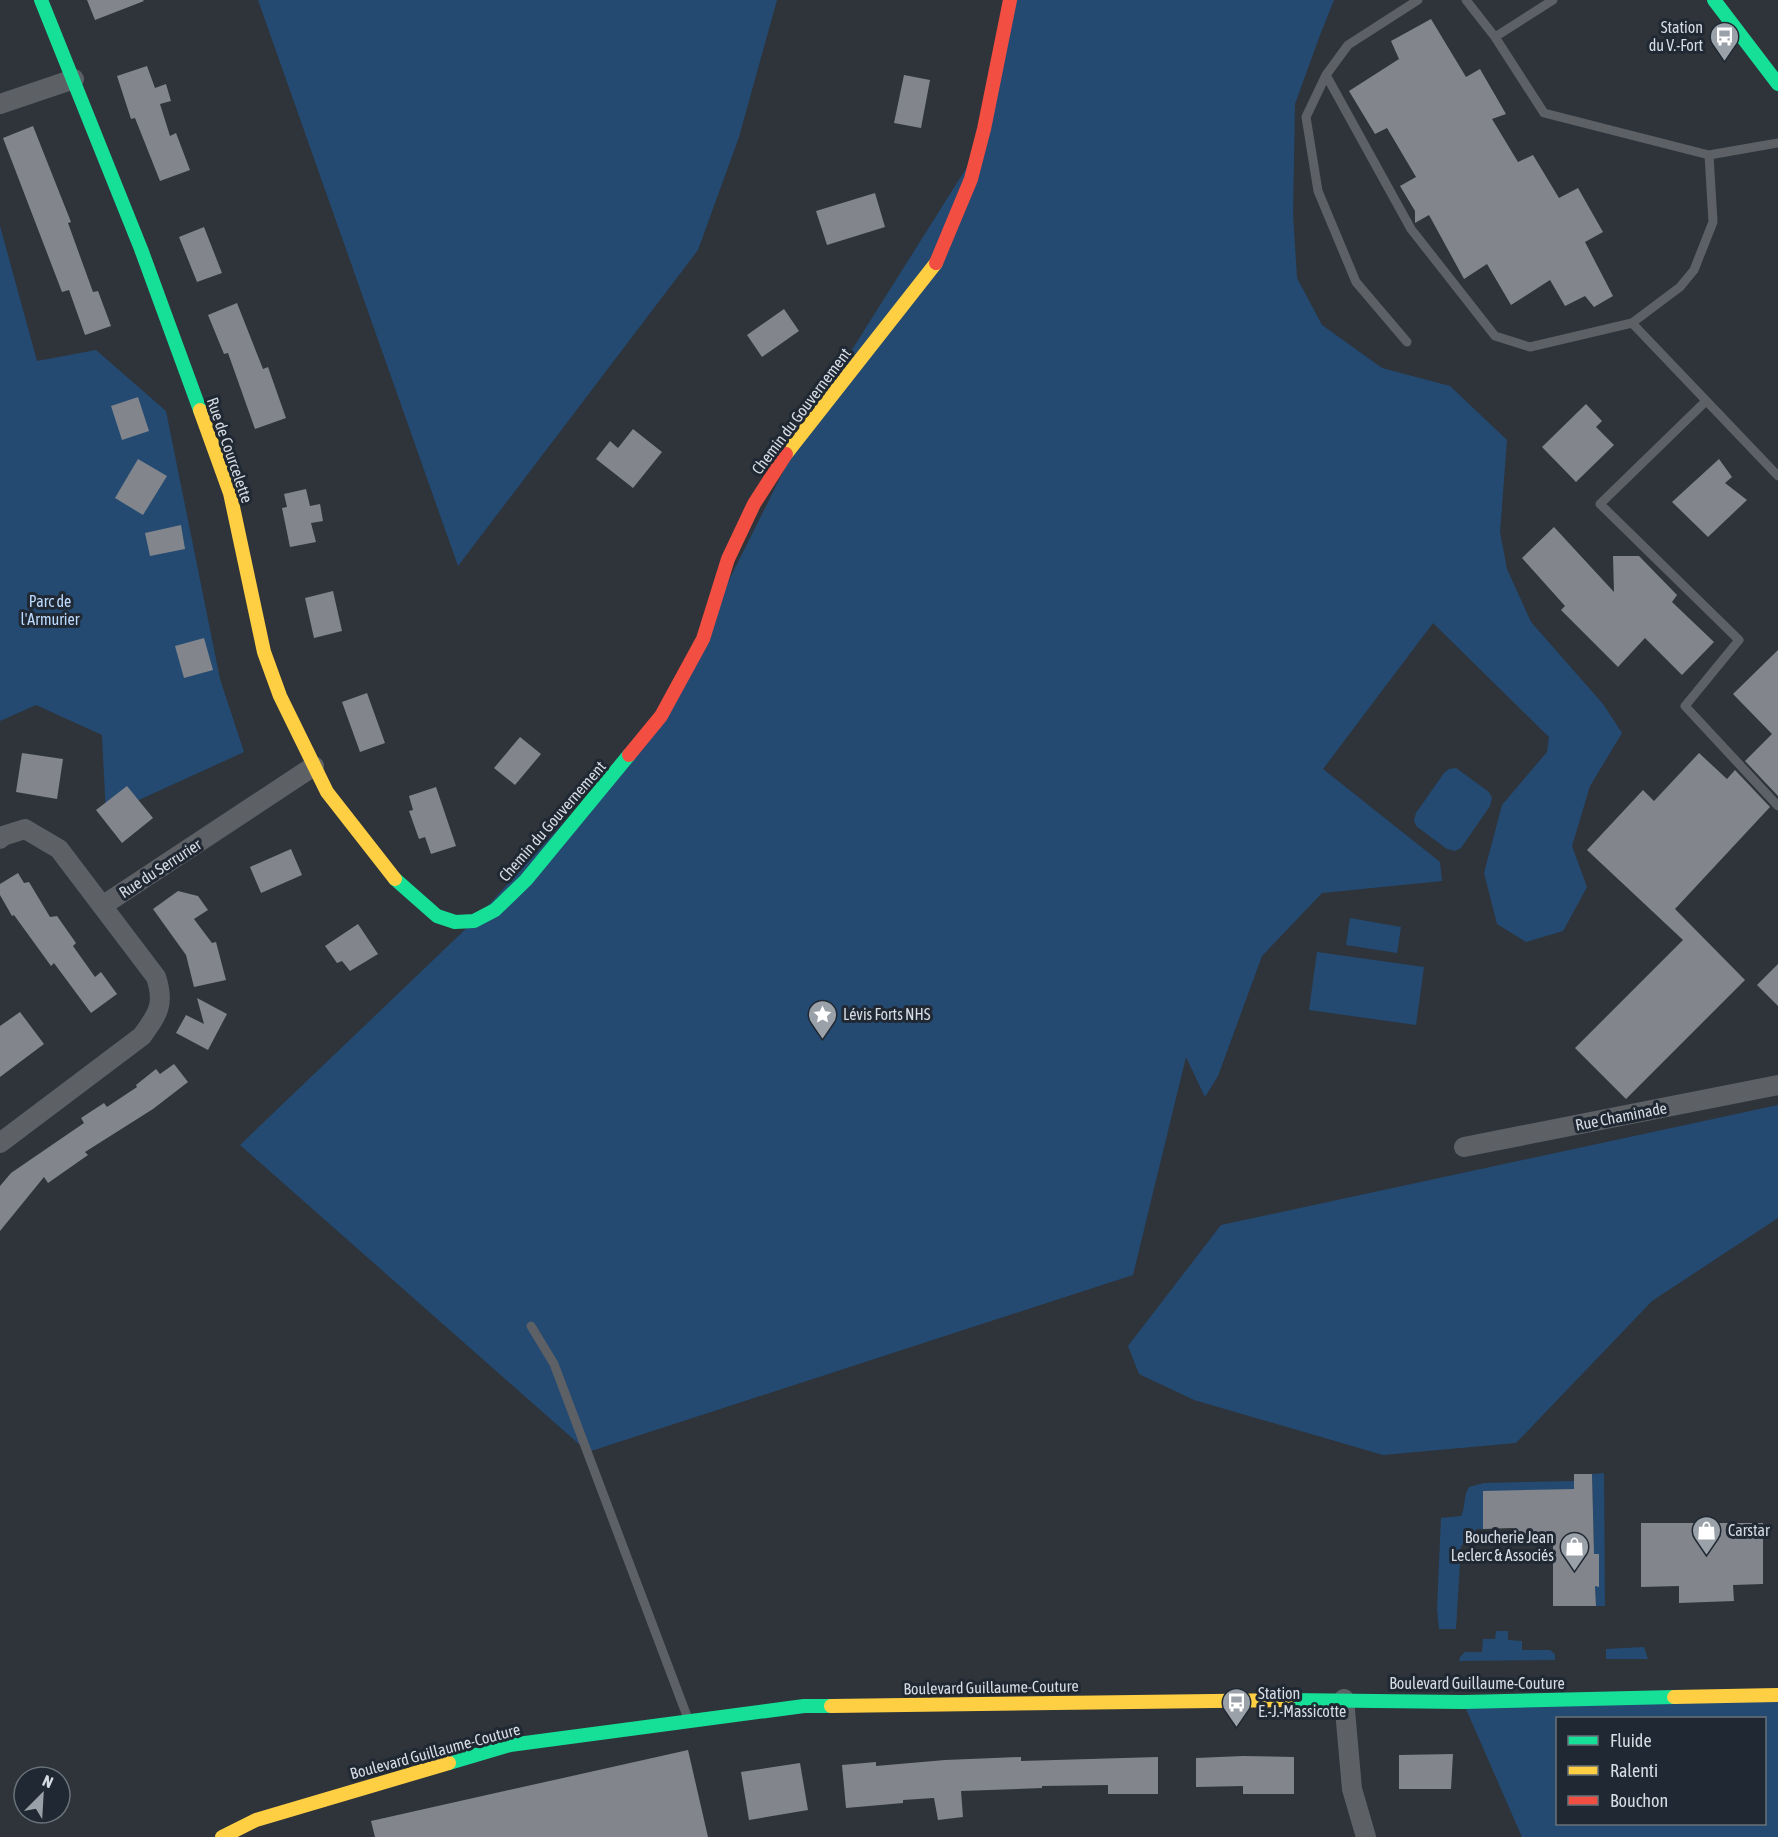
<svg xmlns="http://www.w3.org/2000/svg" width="1778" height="1837" viewBox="0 0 1778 1837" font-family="'Asap Condensed',sans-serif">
<rect width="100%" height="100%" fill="#2e343a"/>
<!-- green -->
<path fill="#244a72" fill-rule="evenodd" d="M 258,0 L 777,0 L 739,137 L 698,250 L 458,566 Z
M 1005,0 L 1334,0 L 1320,35 L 1295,104 L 1293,214 L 1297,278 L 1322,325 L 1382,368 L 1450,386 L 1507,440 L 1500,532 L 1507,569 L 1531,622 L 1603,704 L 1622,733 L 1590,786 L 1572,846 L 1587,887 L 1563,931 L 1526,942 L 1497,924 L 1484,873 L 1502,805 L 1547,752 L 1549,737 L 1433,623 L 1323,769 L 1440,862 L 1442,881 L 1322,893 L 1262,956 L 1218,1076 L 1205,1097 L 1186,1057 L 1133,1275 L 588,1452 L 240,1145 L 474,921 L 661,716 L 814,410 L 974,156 Z
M 0,226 L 37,361 L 96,350 L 166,411 L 220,679 L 244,752 L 106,815 L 102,735 L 36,705 L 0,721 Z
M 1456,768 L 1489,792 L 1492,798 L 1490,806 L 1461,848 L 1455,851 L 1447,849 L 1416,826 L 1414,820 L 1416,813 L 1444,773 L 1449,769 Z
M 1350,918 L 1401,927 L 1397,953 L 1346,945 Z
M 1317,952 L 1424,967 L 1416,1025 L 1309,1010 Z
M 1778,1105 L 1778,1218 L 1652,1301 L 1516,1443 L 1383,1455 L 1194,1400 L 1139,1374 L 1128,1346 L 1221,1225 Z
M 1604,1473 L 1605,1606 L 1596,1606 L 1595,1586 L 1599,1586 L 1599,1555 L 1594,1554 L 1592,1474 Z
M 1574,1481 L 1574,1489 L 1484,1492 L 1483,1529 L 1476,1529 L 1475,1543 L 1463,1544 L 1461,1546 L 1456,1629 L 1439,1629 L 1437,1609 L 1441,1518 L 1461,1516 C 1466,1506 1463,1496 1469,1487 L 1484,1483 Z
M 1496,1631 L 1508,1631 L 1508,1640 L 1522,1641 L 1522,1650 L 1550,1650 L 1555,1654 L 1555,1660 L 1459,1661 L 1460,1657 L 1465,1652 L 1482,1652 L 1483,1639 L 1495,1639 Z
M 1644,1647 L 1648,1659 L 1606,1659 L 1606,1649 Z
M 1778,1695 L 1778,1837 L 1522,1837 L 1463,1702 ZM 1558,1718 L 1764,1718 L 1764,1824 L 1558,1824 Z"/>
<!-- building -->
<path fill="#82868c" d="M 87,0 L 143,0 L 144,1 L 95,20 Z
M 1431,19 L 1466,77 L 1480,69 L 1506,114 L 1492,119 L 1518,162 L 1533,155 L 1559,198 L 1578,188 L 1603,232 L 1585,242 L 1613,296 L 1594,307 L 1585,296 L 1565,306 L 1550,280 L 1511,305 L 1487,264 L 1464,279 L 1429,215 L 1415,223 L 1415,211 L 1400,186 L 1416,177 L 1387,128 L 1375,134 L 1349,91 L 1399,59 L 1391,41 Z
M 147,66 L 155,88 L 166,84 L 171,101 L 160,104 L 170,136 L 176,133 L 190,170 L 160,181 L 135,118 L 131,119 L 117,76 Z
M 904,75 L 930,80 L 921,128 L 894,123 Z
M 33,126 L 71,222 L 68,223 L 93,292 L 98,291 L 111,326 L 85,335 L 69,290 L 62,292 L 3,138 Z
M 875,193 L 885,227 L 827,245 L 816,211 Z
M 204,227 L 222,273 L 197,282 L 179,237 Z
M 237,303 L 263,369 L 268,367 L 286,418 L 255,429 L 228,353 L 224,354 L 208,315 Z
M 784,309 L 799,331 L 762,357 L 747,335 Z
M 138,397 L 149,431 L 122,440 L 111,406 Z
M 1586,404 L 1602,421 L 1596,427 L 1614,445 L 1576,482 L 1542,447 Z
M 633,429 L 662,452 L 633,488 L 596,459 L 610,441 L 618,448 Z
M 138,459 L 167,476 L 143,515 L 115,498 Z
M 1719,459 L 1732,477 L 1725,483 L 1747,500 L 1708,537 L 1672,502 Z
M 306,489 L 310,506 L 320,504 L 323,521 L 311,523 L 316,542 L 290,547 L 282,508 L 287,507 L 284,494 Z
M 181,525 L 185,549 L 150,556 L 145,533 Z
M 1554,527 L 1614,592 L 1613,556 L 1639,556 L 1677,595 L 1672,602 L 1714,642 L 1682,675 L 1645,638 L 1618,667 L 1561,610 L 1565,606 L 1522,558 Z
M 333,591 L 342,631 L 314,638 L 305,598 Z
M 204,638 L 213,670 L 184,678 L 175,646 Z
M 1778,650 L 1778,796 L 1745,761 L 1772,734 L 1733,694 Z
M 367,693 L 385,743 L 360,752 L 342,702 Z
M 520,737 L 541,754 L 515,785 L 494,768 Z
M 22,753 L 63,759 L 57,799 L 16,792 Z
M 1699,753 L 1727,779 L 1735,770 L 1770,807 L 1675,909 L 1745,980 L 1626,1099 L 1575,1048 L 1683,940 L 1587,850 L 1643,790 L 1654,801 Z
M 127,786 L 153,818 L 122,843 L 96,810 Z
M 436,787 L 456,846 L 431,854 L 425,837 L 419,839 L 409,811 L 413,810 L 409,796 Z
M 291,849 L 302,875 L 261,893 L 250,867 Z
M 18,873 L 24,883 L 29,882 L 50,917 L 57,916 L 76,943 L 73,946 L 95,977 L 101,972 L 117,994 L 91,1013 L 54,963 L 51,966 L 14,915 L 12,916 L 0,895 L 0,884 Z
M 178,891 L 198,896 L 208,910 L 194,919 L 212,943 L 216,942 L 226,980 L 194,987 L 186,955 L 153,909 Z
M 358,924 L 378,954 L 350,971 L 342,961 L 337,963 L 325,946 Z
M 1778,964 L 1778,1006 L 1757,985 Z
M 197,998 L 227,1014 L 208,1050 L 176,1033 L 186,1015 L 204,1024 Z
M 20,1012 L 44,1044 L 0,1077 L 0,1026 Z
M 174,1064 L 188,1082 L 153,1109 L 85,1152 L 88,1155 L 48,1183 L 44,1177 L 0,1231 L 0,1186 L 11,1173 L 84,1123 L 81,1118 L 104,1103 L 107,1107 L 137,1087 L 136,1085 L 156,1069 L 160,1074 Z
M 1574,1474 L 1592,1474 L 1594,1554 L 1599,1554 L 1599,1587 L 1595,1586 L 1596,1606 L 1553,1606 L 1553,1536 L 1513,1537 L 1513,1528 L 1483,1529 L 1483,1491 L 1574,1489 Z
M 1641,1523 L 1763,1523 L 1763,1584 L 1733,1585 L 1734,1601 L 1679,1603 L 1679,1586 L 1641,1587 Z
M 688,1750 L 708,1837 L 375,1837 L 371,1821 Z
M 1453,1754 L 1451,1789 L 1399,1789 L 1399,1755 Z
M 1243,1756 L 1294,1757 L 1294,1794 L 1243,1794 L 1243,1786 L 1196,1787 L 1196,1758 Z
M 1021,1757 L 1021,1761 L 1158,1757 L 1158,1794 L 1108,1794 L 1108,1785 L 1042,1786 L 1042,1788 L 961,1791 L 963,1817 L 938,1820 L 934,1798 L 903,1800 L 903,1803 L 846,1808 L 842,1765 L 876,1762 L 876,1766 L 945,1760 Z
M 800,1763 L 808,1810 L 749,1820 L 741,1772 Z"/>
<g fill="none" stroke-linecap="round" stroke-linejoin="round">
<!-- lane -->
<path stroke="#5d6166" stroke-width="9" d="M 1466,0 L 1495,37 L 1544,113 L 1709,155 L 1778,143
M 1495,37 L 1553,0
M 1326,75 L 1411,229 L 1495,336 L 1530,347 L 1632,323 L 1680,287 L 1694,270 L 1713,222 L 1709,155
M 1632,323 L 1778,476
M 1407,342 L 1356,282 L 1318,191 L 1306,117 L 1326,75 L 1348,45 L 1418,0
M 1706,401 L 1600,504 L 1739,640 L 1685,706 L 1778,806
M 531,1326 L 554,1364 L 687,1716"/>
<!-- street -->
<path stroke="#5d6166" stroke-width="20" d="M 0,104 L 74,79
M 0,839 L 3,836 L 25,829 L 59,849 L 156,977 C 165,1004 158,1014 142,1036 L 0,1143
M 102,906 L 314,766
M 1464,1147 L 1778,1085
M 1344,1699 L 1352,1789 L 1366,1837"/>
<!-- fast -->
<path stroke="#16e098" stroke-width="14" d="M 41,0 L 141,249 L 200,410
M 1714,0 L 1778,84
M 395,879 L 437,916 L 455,922 L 474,921 L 495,910 L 526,880 L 629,755
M 1288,1700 L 1463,1702 L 1674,1697
M 449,1763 L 510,1745 L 804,1706 L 831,1706"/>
<!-- slow -->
<path stroke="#ffcf43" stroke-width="14" d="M 200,410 L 230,493 L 264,652 L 280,696 L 327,792 L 395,879
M 786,454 L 936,263
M 1674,1697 L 1778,1695
M 831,1706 L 1288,1700
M 222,1837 L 256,1820 L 449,1763"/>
<!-- jam -->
<path stroke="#f24e42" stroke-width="14" d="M 936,263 L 971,179 L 984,129 L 1010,0
M 629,755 L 661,716 L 703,639 L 728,559 L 754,504 L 786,454"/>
</g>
<!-- icons -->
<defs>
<symbol id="bus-pin" viewBox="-11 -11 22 30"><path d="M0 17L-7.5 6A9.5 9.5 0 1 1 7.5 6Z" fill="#9ba1a8" stroke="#202933"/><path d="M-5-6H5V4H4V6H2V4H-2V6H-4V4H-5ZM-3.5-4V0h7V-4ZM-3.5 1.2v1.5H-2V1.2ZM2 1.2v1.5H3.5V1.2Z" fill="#fff"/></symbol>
<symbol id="sight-pin" viewBox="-11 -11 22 30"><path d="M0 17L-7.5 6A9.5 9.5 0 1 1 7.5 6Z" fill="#9ba1a8" stroke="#202933"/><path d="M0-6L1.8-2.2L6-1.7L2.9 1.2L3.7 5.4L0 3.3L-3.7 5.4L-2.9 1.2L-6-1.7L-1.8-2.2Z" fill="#fff"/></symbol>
<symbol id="shop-pin" viewBox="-11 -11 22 30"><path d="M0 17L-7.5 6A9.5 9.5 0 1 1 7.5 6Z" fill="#9ba1a8" stroke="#202933"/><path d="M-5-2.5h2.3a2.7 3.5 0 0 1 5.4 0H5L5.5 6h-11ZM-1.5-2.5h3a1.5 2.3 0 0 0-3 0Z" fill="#fff"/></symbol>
</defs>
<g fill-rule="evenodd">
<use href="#bus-pin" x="1708" y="20" width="33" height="45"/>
<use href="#sight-pin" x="806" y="998" width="33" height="45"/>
<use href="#shop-pin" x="1690" y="1514" width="33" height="45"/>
<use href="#shop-pin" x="1558" y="1530" width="33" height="45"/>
<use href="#bus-pin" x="1220" y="1686" width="33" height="45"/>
</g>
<g text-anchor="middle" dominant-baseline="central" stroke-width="6" stroke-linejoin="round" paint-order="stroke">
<!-- poi labels -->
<g font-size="16" fill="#d6dce3" stroke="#202933" text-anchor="start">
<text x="1703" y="27" text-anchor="end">Station<tspan x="1703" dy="18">du V.-Fort</tspan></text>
<text x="843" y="1014">Lévis Forts NHS</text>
<text x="1728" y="1530">Carstar</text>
<text x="1554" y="1537" text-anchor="end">Boucherie Jean<tspan x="1554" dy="18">Leclerc &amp; Associés</tspan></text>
<text x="1258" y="1693">Station<tspan x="1258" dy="18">E.-J.-Massicotte</tspan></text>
</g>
<!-- street labels -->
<g font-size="16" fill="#d6dce3" stroke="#202933">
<text transform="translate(801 411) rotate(-53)">Chemin du Gouvernement</text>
<text transform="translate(230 450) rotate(71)">Rue de Courcelette</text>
<text transform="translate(552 821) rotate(-49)">Chemin du Gouvernement</text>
<text transform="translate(160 868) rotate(-33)">Rue du Serrurier</text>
<text transform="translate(1621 1116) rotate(-11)">Rue Chaminade</text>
<text x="1477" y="1683">Boulevard Guillaume-Couture</text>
<text transform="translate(991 1687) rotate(-1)">Boulevard Guillaume-Couture</text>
<text transform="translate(435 1751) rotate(-15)">Boulevard Guillaume-Couture</text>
</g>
<!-- park labels -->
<g font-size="16" fill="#bcdafd" stroke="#202933">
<text x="50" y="601">Parc de<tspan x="50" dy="18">l'Armurier</tspan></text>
</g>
</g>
<!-- legend -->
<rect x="1556" y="1717" width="210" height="108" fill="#202933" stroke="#697179" stroke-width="1.5"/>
<rect x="1568" y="1736" width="30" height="9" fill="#16e098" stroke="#697179" stroke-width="1.5"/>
<text x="1610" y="1747" font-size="18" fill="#d6dce3">Fluide</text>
<rect x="1568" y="1766" width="30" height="9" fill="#ffcf43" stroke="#697179" stroke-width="1.5"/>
<text x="1610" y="1777" font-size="18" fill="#d6dce3">Ralenti</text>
<rect x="1568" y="1796" width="30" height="9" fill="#f24e42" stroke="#697179" stroke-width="1.5"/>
<text x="1610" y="1807" font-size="18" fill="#d6dce3">Bouchon</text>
<!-- north arrow -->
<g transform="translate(42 1795) rotate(24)"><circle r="28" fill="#202933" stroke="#697179" stroke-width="1.5"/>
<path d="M0-4.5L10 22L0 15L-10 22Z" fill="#9ba1a8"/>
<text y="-9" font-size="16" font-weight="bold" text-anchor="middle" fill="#d6dce3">N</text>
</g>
</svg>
